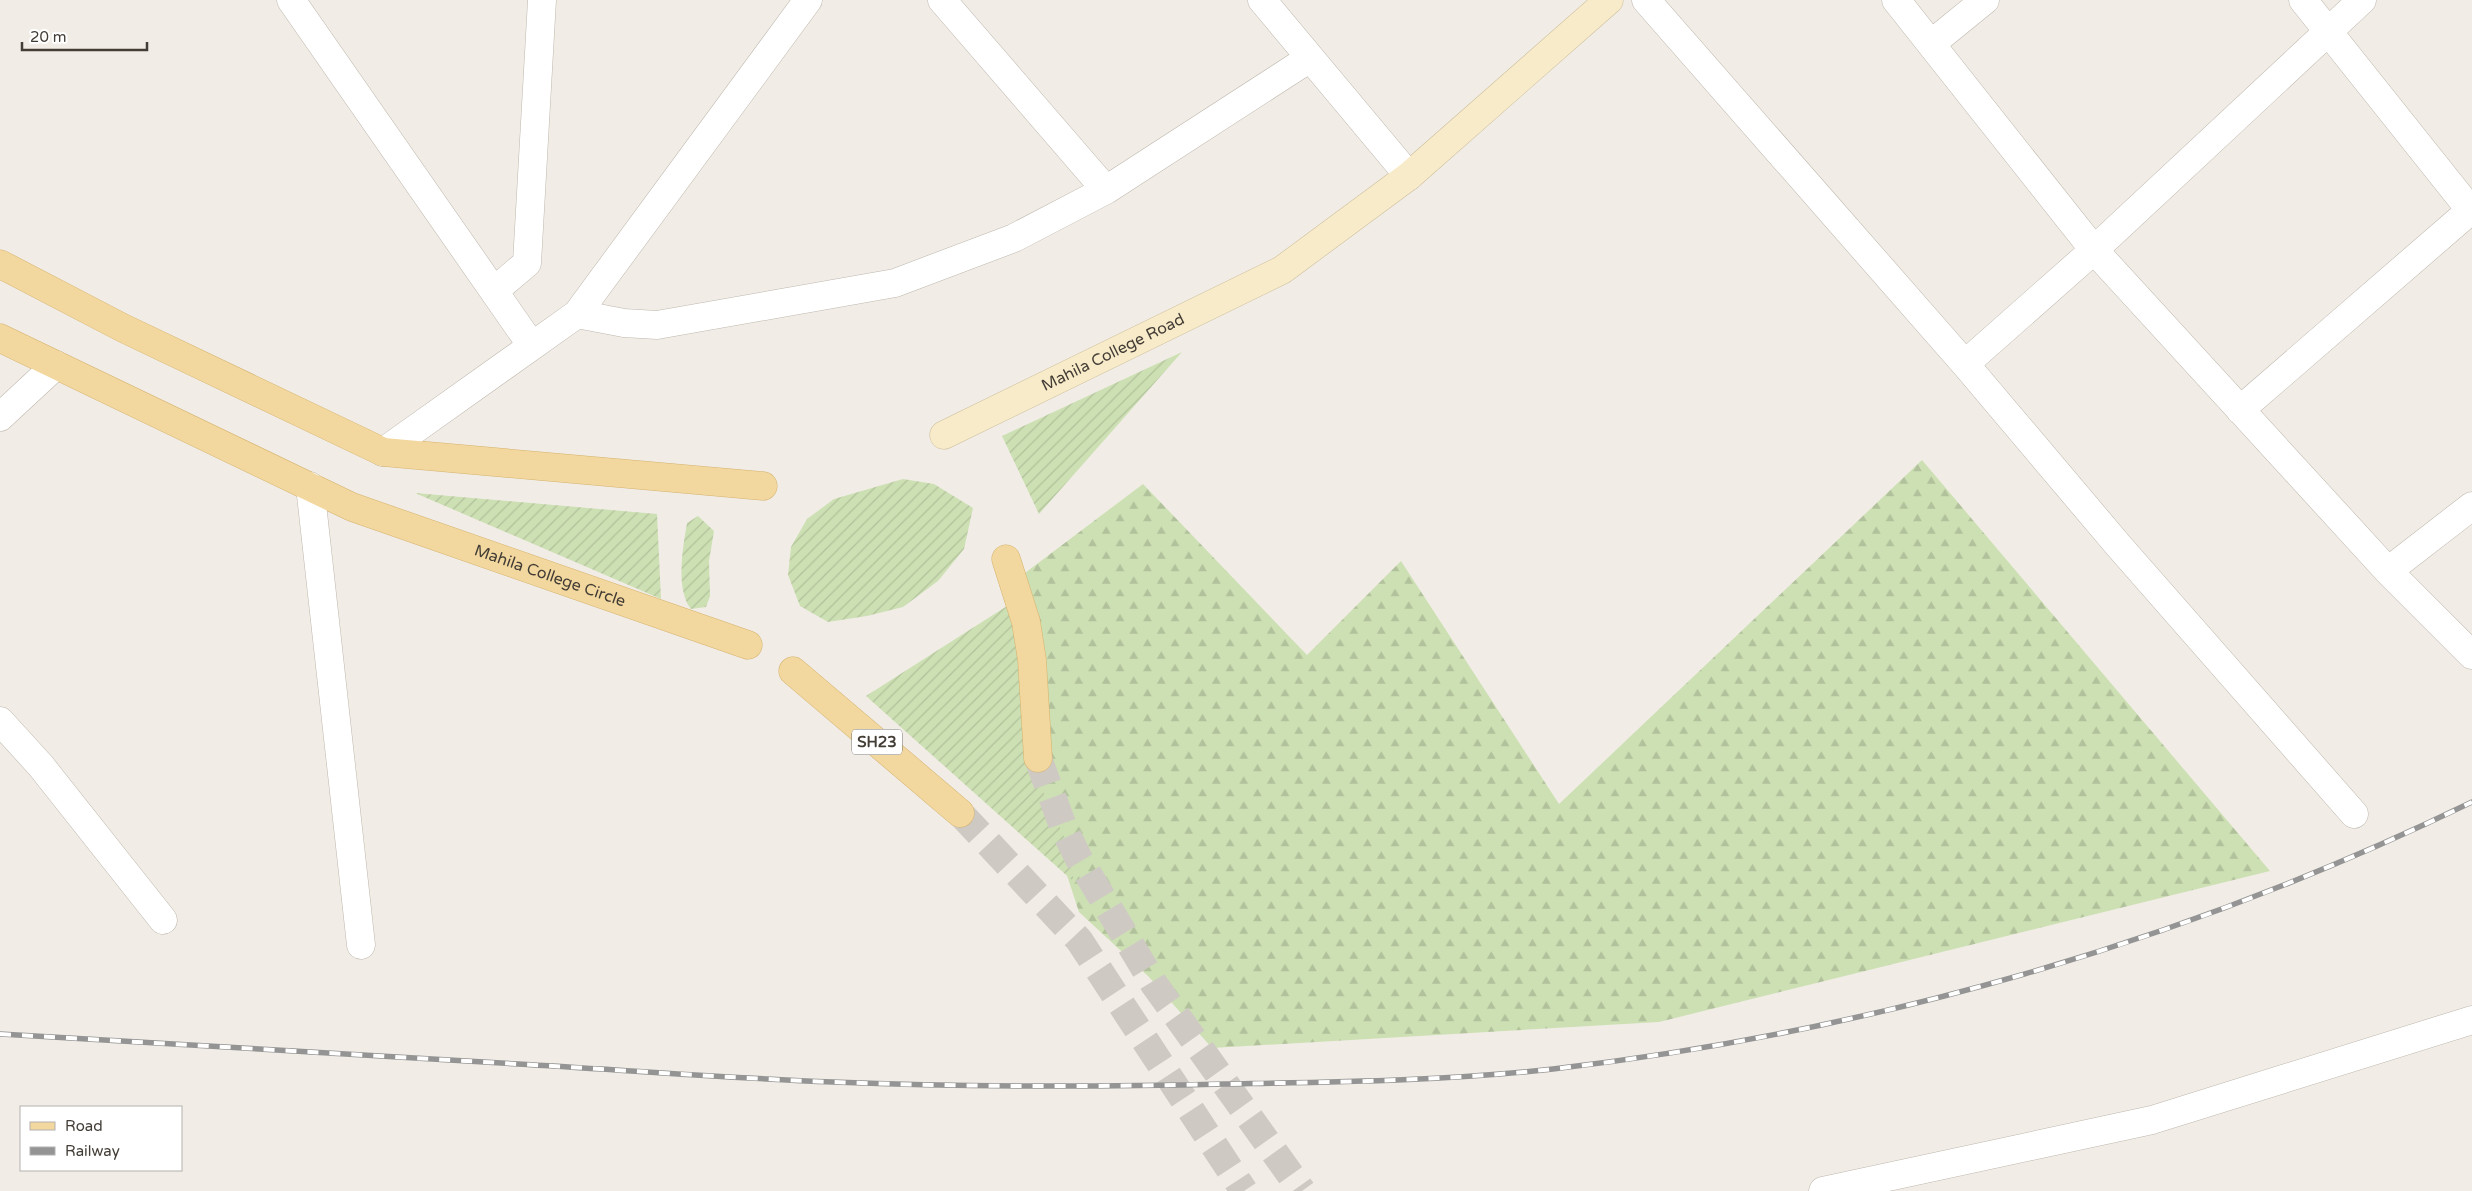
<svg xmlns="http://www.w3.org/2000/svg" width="2472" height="1191" viewBox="0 0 2472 1191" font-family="'Varela Round',sans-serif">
<defs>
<pattern id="forest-firs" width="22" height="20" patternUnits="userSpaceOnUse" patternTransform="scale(1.25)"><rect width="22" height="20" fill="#cde0b3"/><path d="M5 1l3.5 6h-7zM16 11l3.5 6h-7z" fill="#b1c19b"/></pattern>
<pattern id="garden-furrows" width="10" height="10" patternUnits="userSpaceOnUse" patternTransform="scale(1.25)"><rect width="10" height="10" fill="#cde0b3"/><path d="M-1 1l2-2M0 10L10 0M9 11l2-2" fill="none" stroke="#b1c19b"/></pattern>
</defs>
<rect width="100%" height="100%" fill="#f1ede6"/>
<!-- forest -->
<path fill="url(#forest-firs)" d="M 1922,460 L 2270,871 L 1659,1022 L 1212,1048 L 1148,976 L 1079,912 L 1030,763 L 1017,579 L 1143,484 L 1307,655 L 1401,561 L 1559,804 Z"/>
<!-- garden -->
<path fill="url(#garden-furrows)" d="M 1182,352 L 1039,514 L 1002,436 Z
M 903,479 L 934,484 L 973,508 L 964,549 L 938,581 L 903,607 L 867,616 L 828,622 L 800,606 L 788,575 L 791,547 L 807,519 L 834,499 Z
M 415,493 L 657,514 L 661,599 Z
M 698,516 L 714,531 L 709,561 L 710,596 L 706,607 L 691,609 C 675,589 683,547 687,523 Z
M 1018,599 L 1030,763 L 1066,841 L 1074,882 L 866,696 Z"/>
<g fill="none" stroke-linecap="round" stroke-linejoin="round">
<!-- primary-tunnel -->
<path stroke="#cecac3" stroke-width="28" stroke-dasharray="28 14" stroke-linecap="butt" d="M 1038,758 L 1064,829 L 1079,859 L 1154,984 L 1302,1191
M 960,813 L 1079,940 L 1244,1191"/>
<defs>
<path id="minor" d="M 291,0 L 532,346
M 1262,0 L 1409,176
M 1646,0 L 1965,364 L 2094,250 L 2362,0
M 1896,0 L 2094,250 L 2388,571 L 2472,655
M 2303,0 L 2472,212
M 1931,44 L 1985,0
M 1106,190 L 1310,58
M 494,291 L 527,263 L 542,0
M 577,314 L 624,323 L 657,325 L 895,283 L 1014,238 L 1106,190 L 942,0
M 1965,364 L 2118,545 L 2354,814
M 2240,410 L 2472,209
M 0,417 L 56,365
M 383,452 L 577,314 L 808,0
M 310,486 L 361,945
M 2388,571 L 2472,506
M 0,721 L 41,766 L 163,920
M 1823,1191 L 2152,1120 L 2472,1020"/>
<g id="secondary">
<path id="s1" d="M 944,435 L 1282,270 L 1409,176 L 1609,0"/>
</g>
<g id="primary">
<path d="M 0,264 L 123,328 L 383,452 L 763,486"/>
<path id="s2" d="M 0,338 L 352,507 L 748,645"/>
<path d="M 1006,559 L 1026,622 L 1032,660 L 1038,758"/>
<path d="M 793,671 L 960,813"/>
</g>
</defs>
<!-- minor casing -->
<use href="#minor" stroke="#beb7ad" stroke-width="29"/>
<!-- secondary casing -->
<use href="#secondary" stroke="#cbbd9b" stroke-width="29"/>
<!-- primary casing -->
<use href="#primary" stroke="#d5b370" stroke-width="29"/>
<!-- minor -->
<use href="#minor" stroke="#fff" stroke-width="28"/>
<!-- secondary -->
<use href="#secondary" stroke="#f8ebc9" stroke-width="28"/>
<!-- primary -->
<use href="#primary" stroke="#f2d79e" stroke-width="28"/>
<defs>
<path id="rail" d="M 0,1034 C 173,1044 345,1054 518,1064 C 623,1070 728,1078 833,1082 C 964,1087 1095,1087 1225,1084 C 1335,1082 1444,1081 1553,1069 C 1872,1032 2184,942 2472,802"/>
</defs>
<!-- rail casing -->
<use href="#rail" stroke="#949494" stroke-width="5.5"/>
<!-- rail -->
<use href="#rail" stroke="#fff" stroke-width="4" stroke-dasharray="11" stroke-linecap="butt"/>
</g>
<g text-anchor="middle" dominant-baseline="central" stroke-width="4" stroke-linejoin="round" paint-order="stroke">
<!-- shield labels -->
<rect fill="#fff" stroke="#7b7772" stroke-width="1" x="852" y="729.5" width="50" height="25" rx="4"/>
<g font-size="15" font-weight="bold" fill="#433d36">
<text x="877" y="742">SH23</text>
</g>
<!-- street labels -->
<g font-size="16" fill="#433d36" stroke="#fff">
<text stroke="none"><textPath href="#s1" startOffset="188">Mahila College Road</textPath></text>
<text stroke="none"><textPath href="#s2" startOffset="600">Mahila College Circle</textPath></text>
</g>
</g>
<!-- legend -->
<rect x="20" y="1106" width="162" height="65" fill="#ffffff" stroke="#b4b1af"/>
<rect x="30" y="1122" width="25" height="8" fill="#f2d79e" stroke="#b4b1af"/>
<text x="65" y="1131" font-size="15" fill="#433d36">Road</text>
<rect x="30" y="1147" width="25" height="8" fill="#949494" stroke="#b4b1af"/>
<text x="65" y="1156" font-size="15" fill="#433d36">Railway</text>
<!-- scale -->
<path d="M22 42v8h125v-8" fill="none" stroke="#433d36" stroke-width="2.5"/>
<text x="30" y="42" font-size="15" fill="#433d36" stroke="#ffffff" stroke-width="4" paint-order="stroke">20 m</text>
</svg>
